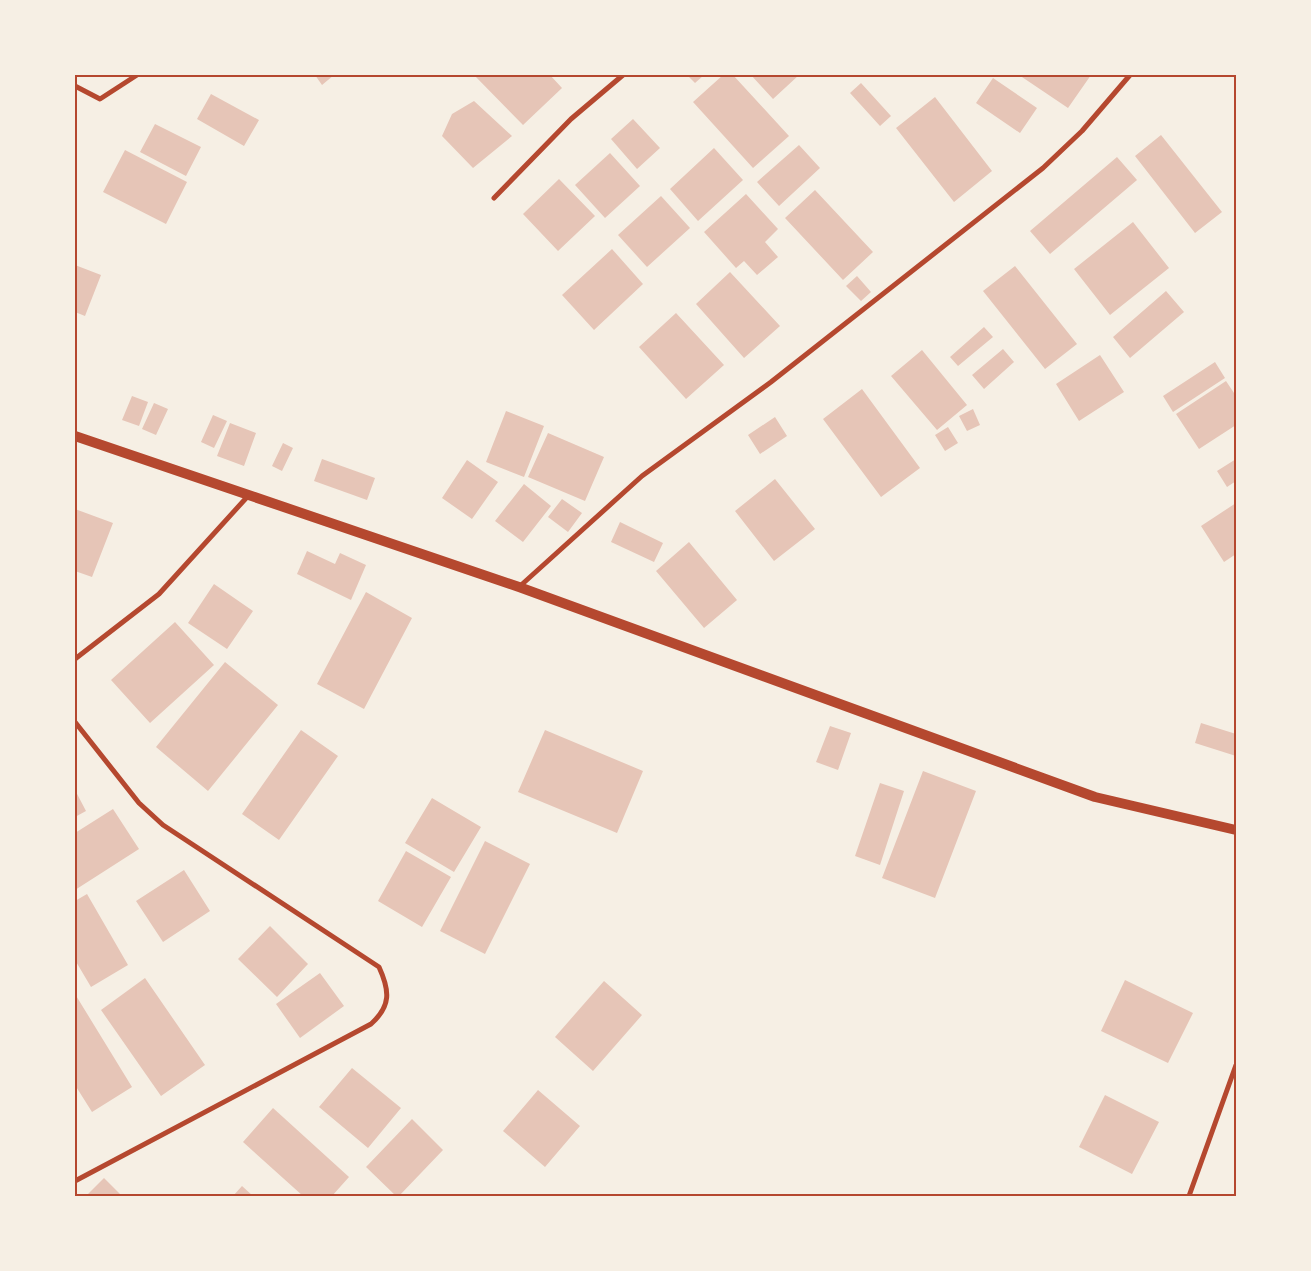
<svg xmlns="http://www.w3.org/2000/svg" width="1311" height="1271" viewBox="0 0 1311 1271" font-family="'IBM Plex Sans',sans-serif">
<rect width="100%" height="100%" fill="#f6efe4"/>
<!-- building -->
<path fill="#e6c5b7" d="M 315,75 L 334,75 L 322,85 Z
M 474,75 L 550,75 L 562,88 L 523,125 Z
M 687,75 L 704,75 L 695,83 Z
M 723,75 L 733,75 L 789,136 L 753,168 L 693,102 Z
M 751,75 L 799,75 L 773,99 Z
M 1019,75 L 1091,75 L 1068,108 Z
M 993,78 L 1037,108 L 1020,133 L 976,103 Z
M 861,83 L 891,116 L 880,126 L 850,93 Z
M 211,94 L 259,120 L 244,146 L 197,119 Z
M 935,97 L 992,171 L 954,202 L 896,128 Z
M 474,101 L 512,136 L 473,168 L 442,136 L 452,114 Z
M 633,119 L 660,148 L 637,169 L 611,139 Z
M 155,124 L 201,147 L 186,176 L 140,152 Z
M 1161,135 L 1222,212 L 1195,233 L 1135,156 Z
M 799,145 L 820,168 L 779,206 L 757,182 Z
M 714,148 L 743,180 L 698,221 L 670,189 Z
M 125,150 L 187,182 L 166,224 L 103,192 Z
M 610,153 L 640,186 L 605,218 L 575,185 Z
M 1117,157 L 1137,180 L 1050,254 L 1030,231 Z
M 559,179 L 595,216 L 558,251 L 523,214 Z
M 815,190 L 873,252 L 843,280 L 785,218 Z
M 746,194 L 778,229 L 765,242 L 778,257 L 757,275 L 744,261 L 736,268 L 704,232 Z
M 661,196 L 690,228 L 647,267 L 618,235 Z
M 1133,222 L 1169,268 L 1110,315 L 1074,269 Z
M 612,249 L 643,284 L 594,330 L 562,295 Z
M 75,265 L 101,275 L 85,316 L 75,312 Z
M 1015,266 L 1077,344 L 1045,369 L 983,291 Z
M 730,272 L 780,326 L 744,358 L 696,304 Z
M 857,276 L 871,292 L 861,301 L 846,286 Z
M 1166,291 L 1184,312 L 1130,358 L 1113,337 Z
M 676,313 L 724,365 L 686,399 L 639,347 Z
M 984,327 L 993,337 L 958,366 L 950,357 Z
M 1003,349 L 1014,362 L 984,389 L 972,375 Z
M 922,350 L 967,405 L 937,430 L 891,376 Z
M 1100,355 L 1124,392 L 1079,421 L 1056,384 Z
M 1215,362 L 1225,378 L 1173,412 L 1163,396 Z
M 1226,381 L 1236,396 L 1236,425 L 1199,449 L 1176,414 Z
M 862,389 L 920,468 L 881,497 L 823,419 Z
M 132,396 L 148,402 L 139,426 L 122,420 Z
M 154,403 L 168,409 L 156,435 L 142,429 Z
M 973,409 L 980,425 L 967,431 L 959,416 Z
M 506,411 L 544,426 L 524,477 L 486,462 Z
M 213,415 L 227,421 L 214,448 L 201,442 Z
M 775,417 L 787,436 L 760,454 L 748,435 Z
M 230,423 L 256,433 L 244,466 L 217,456 Z
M 948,427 L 958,443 L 945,451 L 935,435 Z
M 548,433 L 604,457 L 585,501 L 528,477 Z
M 283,443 L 293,448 L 282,471 L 272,466 Z
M 322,459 L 375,478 L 367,500 L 314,481 Z
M 1236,459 L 1236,481 L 1227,487 L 1217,471 Z
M 467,460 L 498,482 L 472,519 L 442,498 Z
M 775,479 L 815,529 L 774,561 L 735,511 Z
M 524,484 L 551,506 L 523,542 L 495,521 Z
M 562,499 L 582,513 L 568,532 L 548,517 Z
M 1236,503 L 1236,554 L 1224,562 L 1201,526 Z
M 75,509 L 113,523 L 92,577 L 75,571 Z
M 620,522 L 663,543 L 654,562 L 611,542 Z
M 689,542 L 737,600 L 704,628 L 656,571 Z
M 307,551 L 335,564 L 340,553 L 366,565 L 351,600 L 297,574 Z
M 214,584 L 253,611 L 227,649 L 188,623 Z
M 366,592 L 412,618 L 364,709 L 317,684 Z
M 175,622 L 214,665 L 150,723 L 111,680 Z
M 225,662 L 278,705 L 208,791 L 156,747 Z
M 1201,723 L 1236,734 L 1236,756 L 1195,743 Z
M 830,726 L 851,733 L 838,770 L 816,762 Z
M 301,730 L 338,756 L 279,840 L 242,814 Z
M 545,730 L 643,771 L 617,833 L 518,792 Z
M 923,771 L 976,791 L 935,898 L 882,878 Z
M 880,783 L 904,791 L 880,865 L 855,856 Z
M 75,790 L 86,811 L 75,817 Z
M 432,798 L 481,827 L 454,872 L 405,843 Z
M 113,809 L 139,849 L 75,890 L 75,833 Z
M 485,841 L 530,864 L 485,954 L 440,931 Z
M 406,851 L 451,877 L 422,927 L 378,901 Z
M 184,870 L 210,911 L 163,942 L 136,901 Z
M 87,894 L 128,965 L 91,987 L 75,960 L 75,901 Z
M 270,926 L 308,964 L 277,997 L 238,959 Z
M 320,973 L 344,1006 L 300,1038 L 276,1004 Z
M 145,978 L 205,1065 L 161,1096 L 101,1010 Z
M 1125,980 L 1193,1013 L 1168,1063 L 1101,1031 Z
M 604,981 L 642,1015 L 593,1071 L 555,1037 Z
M 75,994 L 132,1087 L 92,1112 L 75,1085 Z
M 352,1068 L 401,1108 L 368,1148 L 319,1107 Z
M 538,1090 L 580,1126 L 545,1167 L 503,1131 Z
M 1105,1095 L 1159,1122 L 1132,1174 L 1079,1147 Z
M 273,1108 L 349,1177 L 332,1196 L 303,1196 L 243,1142 Z
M 412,1119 L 443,1150 L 399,1196 L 396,1196 L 366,1167 Z
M 104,1178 L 122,1196 L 86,1196 Z
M 242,1186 L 253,1196 L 233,1196 Z"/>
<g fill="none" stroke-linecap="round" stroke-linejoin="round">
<!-- minor -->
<path stroke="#b5482f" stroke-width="5" d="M 75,86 L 100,99 L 137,75
M 494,198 L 571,119 L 623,75
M 519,587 L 642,476 L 771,382 L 1043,168 L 1082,131 L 1130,75
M 75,659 L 159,594 L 248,496
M 75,722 L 139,803 L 163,825 L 379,967 C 390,991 391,1006 371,1024 L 75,1181
M 1189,1196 L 1236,1065"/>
<!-- secondary -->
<path stroke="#b5482f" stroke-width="10" d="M 75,436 L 519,587 L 1095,797 L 1236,830"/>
</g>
<!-- border -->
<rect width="1311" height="1271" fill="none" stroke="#f6efe4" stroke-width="152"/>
<rect x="76" y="76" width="1159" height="1119" fill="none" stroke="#b5482f" stroke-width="2"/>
</svg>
